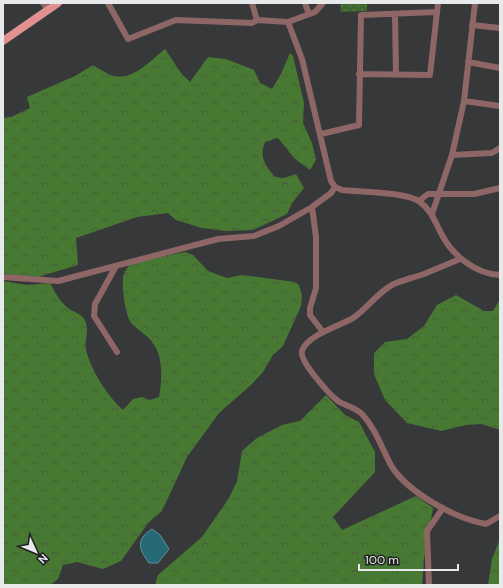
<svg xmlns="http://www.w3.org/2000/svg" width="503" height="588" viewBox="0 0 503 588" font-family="'DM Sans',sans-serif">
<defs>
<pattern id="forest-crowns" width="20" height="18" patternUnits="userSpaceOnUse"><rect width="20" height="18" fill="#487932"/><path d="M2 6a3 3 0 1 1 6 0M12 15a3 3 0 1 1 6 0" fill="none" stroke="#475d3d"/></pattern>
<pattern id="park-dots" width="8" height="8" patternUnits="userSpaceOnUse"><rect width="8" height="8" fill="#40672e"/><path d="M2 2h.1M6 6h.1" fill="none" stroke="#5c7d4c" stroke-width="1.8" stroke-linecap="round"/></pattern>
</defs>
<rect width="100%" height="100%" fill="#36383a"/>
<!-- forest -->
<path fill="url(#forest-crowns)" d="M 165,49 L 181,73 L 190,82 L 208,57 L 226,59 L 254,70 L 260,83 L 272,89 L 281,74 L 290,53 L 293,56 L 304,103 L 303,123 L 312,143 L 316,160 L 310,170 L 295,159 L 278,138 L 265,142 C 259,159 265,164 275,177 L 284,178 L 296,174 L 304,188 L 292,203 L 287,214 L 253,230 L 226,231 L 202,228 L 176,220 L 168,213 L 137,217 L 76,238 L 78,265 L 38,277 L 3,274 L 3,118 L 11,117 L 30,108 L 27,97 L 75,76 L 93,65 C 98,68 104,72 110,75 C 131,83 150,61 165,49 Z
M 185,252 L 193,255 L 208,271 L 227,278 L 242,275 L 295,282 L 299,285 L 302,295 L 301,306 L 283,346 L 273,355 L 263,372 L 251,385 L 219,413 L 187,457 L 162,511 L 148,523 L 121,561 L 103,569 L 77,562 L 63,565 L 58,579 L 50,585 L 3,585 L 3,281 L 27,285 L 50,283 C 55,292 59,301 68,308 C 74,313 83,313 86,323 C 89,332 84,341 86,350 C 91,370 108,397 123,410 L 133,399 L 142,397 L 150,400 L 159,397 C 162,382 163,362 156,348 C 150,336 141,333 132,324 C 125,317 122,287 123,277 C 124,272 128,267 131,263 Z
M 456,295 L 484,311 L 493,311 L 500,299 L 500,430 L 482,424 L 466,425 L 441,431 L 407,423 L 385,400 L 374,374 L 374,353 L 385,342 L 407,339 L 424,326 L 437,305 Z
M 326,395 L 345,415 L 359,422 L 375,452 L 375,472 L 333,517 L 342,530 L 416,496 L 433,508 L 424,559 L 422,585 L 155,585 L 158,575 L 202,537 L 229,498 L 237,481 L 242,451 L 257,438 L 282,425 L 300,421 Z
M 500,539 L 500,585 L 488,585 L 492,559 Z"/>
<!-- park -->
<path fill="url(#park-dots)" d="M 340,3 L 367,3 L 367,11 L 341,12 Z"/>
<!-- water -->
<path fill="#266977" stroke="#608f9a" d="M 152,529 L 160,535 L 169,549 L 158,563 L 149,563 C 139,549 135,540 152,529 Z"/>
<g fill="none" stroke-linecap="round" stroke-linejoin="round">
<!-- minor -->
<path stroke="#8e6665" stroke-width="6" d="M 43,3 L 48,10
M 108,3 L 128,39 L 176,20 L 252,23 L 257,20
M 252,3 L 257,20 L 288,22 L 302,59 L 331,181 L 335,187 L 342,190 C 360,192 408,192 420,202 C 432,211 435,222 442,235 C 453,256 476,274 500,275
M 305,3 L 309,14
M 395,14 L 396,75
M 288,22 L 315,12 L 323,3
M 472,25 L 500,28
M 468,62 L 500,68
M 359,74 L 430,75 L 438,3
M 464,101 L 500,106
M 321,134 L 359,125 L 361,15 L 437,12
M 452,155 L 492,153 L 500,148
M 419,201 L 428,194 L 474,194 L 500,188
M 312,207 L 316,237 L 316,288 L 310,308 L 310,315 L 323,332
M 432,214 L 452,155 L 464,101 L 475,3
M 460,259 C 448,264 436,269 424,274 C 413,278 402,280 392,285 C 377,293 367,309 353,318 C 340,326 307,335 302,351 C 299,361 330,395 338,401 C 346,406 356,408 362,414 C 376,429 382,449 392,467 C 409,493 456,519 486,524 L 500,516
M 115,268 L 95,304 L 94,316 L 117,352
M 3,277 L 58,281 L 218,239 L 254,236 L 279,226 L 312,207 L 331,193 L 335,187
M 429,585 L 427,531 L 443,508"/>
<!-- major -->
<path stroke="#e29191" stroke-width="8" d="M 3,41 L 58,3"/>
</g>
<!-- border -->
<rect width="503" height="588" fill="none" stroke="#e8e9eb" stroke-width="8"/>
<!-- north arrow -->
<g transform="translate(36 552) rotate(134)" stroke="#1e1f20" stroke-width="3" paint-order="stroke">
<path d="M0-3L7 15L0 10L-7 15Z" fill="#e8e9eb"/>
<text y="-6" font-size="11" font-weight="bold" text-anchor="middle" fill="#e8e9eb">N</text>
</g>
<!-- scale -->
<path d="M359 564v6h99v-6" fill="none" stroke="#e8e9eb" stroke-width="2"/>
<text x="365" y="564" font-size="12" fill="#e8e9eb" stroke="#1e1f20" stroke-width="3" paint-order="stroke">100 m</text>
</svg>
